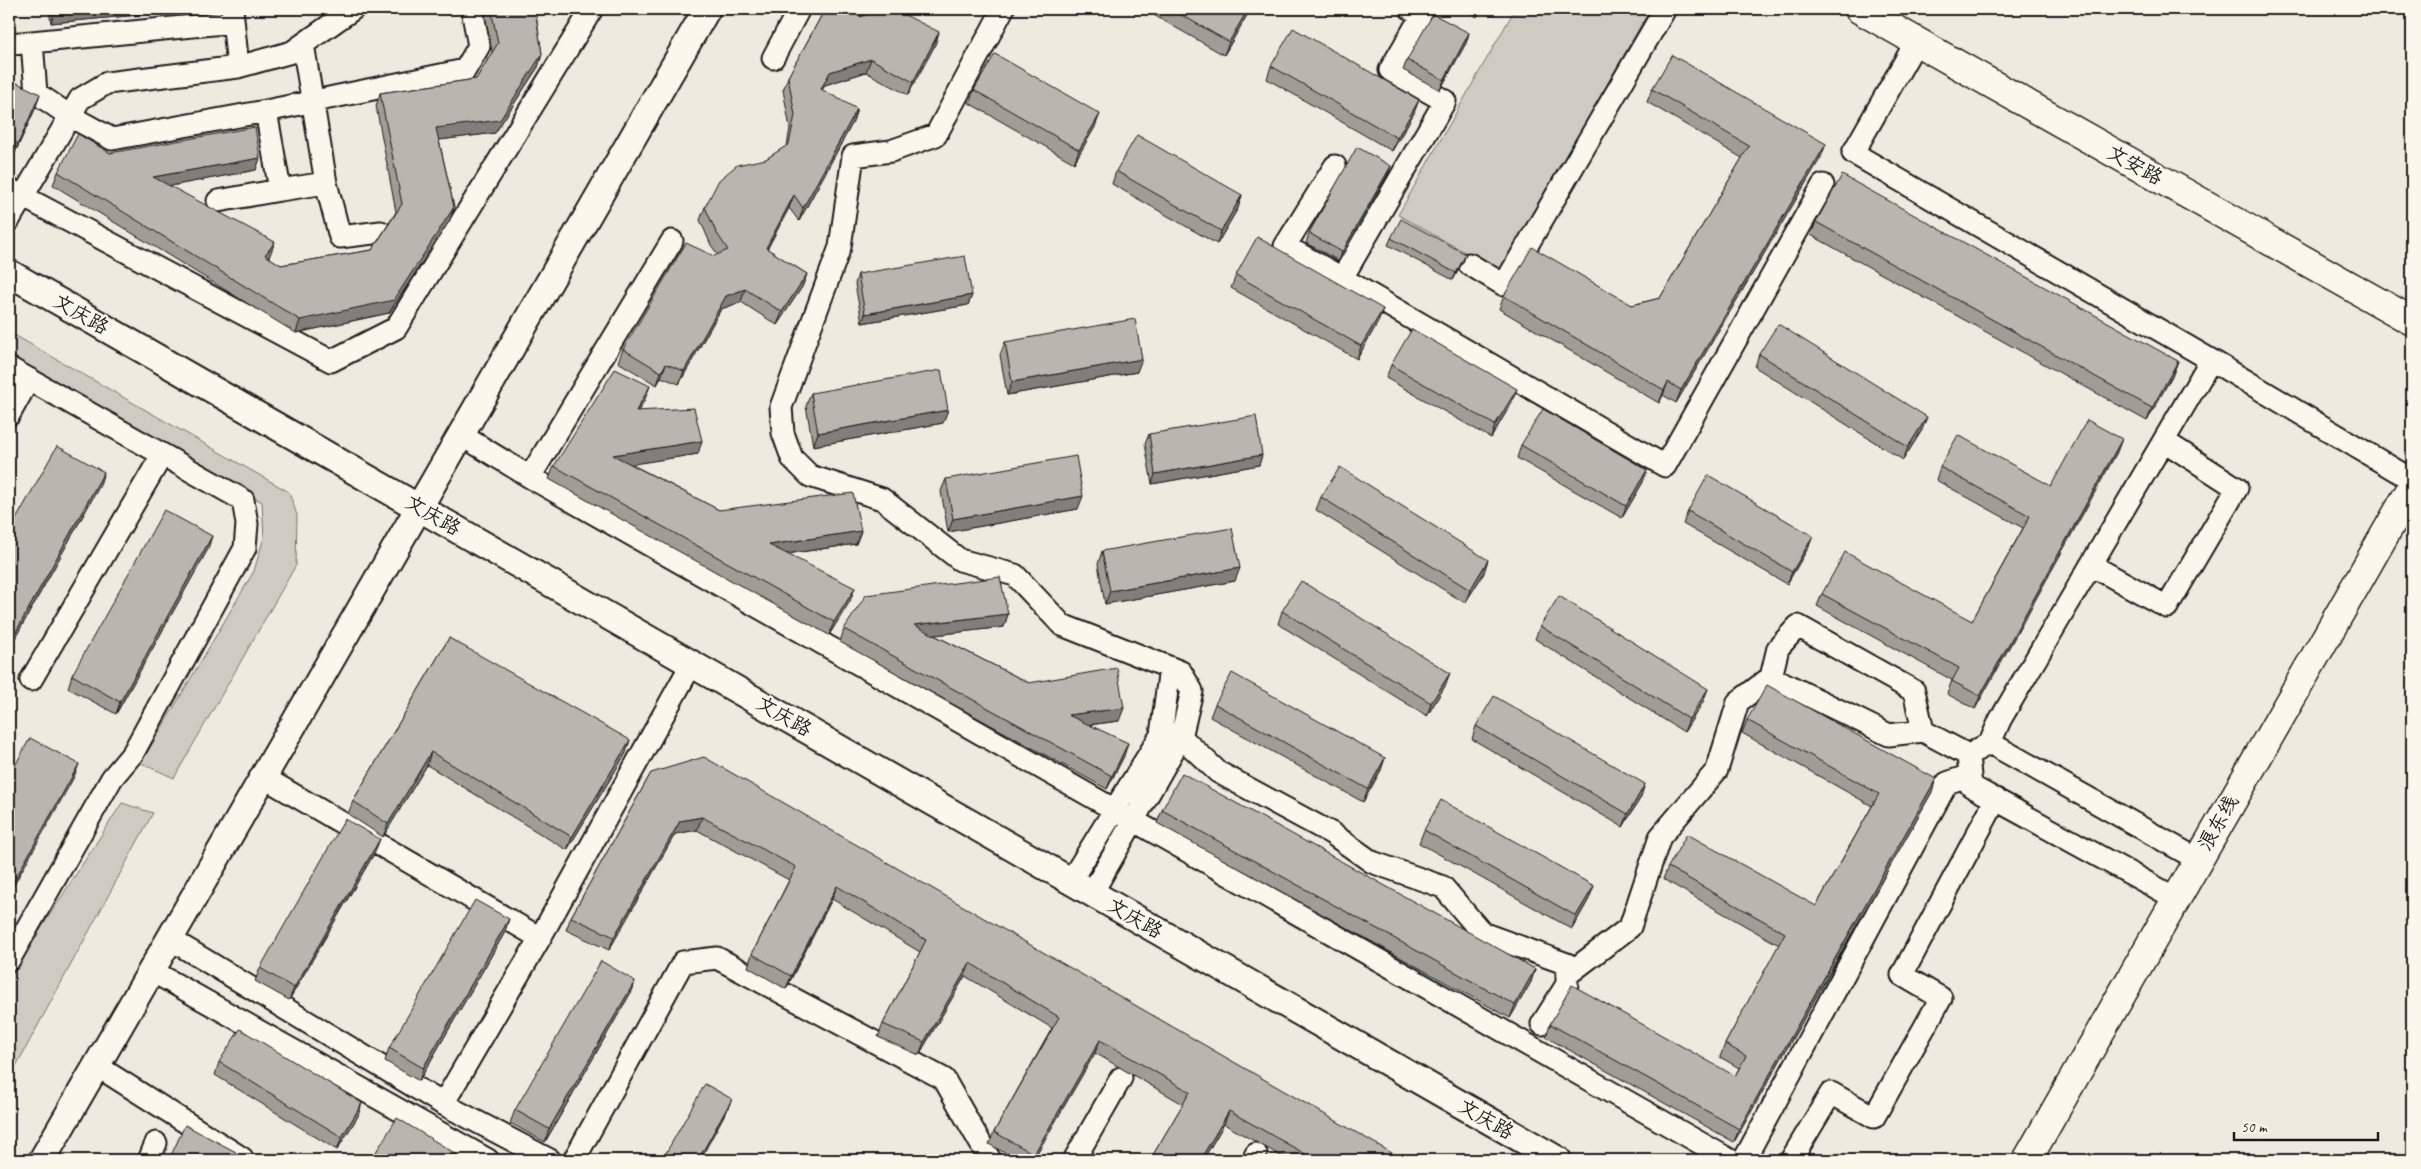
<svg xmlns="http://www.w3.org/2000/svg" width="2421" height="1169" viewBox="0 0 2421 1169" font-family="Caveat,'LXGW WenKai TC',sans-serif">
<rect width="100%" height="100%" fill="#eeeadf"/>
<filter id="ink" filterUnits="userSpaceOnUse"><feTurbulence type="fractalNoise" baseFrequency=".02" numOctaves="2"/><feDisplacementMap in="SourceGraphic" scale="10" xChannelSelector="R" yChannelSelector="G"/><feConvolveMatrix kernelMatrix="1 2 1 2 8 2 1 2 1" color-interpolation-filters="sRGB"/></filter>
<g filter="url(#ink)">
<!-- green -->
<path fill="#ceccc2" stroke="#75746f" d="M 1515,9 L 1650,9 L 1501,272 L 1398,215 Z
M 9,332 L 289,492 L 297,515 L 296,565 L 174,778 L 141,763 L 254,571 L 264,537 L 262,502 L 9,360 Z
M 122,803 L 153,813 L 9,1079 L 9,978 Z"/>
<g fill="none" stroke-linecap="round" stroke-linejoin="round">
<defs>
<path id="minor" d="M 232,9 L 238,67
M 1003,9 L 936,135 L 891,151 L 853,156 L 840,247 L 781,407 L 783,433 L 792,458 L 810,476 L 882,499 L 960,560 L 1015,575 L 1062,625 L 1181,672 L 1192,691 L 1181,737
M 1411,9 L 1422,15 L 1390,70 L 1445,101 L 1342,278 L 1665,466 L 1823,185
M 32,42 L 233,22
M 1916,42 L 1853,153 L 2211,360 L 2000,720 L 1990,743
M 9,44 L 32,42 L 36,93 L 70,116 L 112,139 L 266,111 L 280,190 L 218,201
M 303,44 L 326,183
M 773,58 L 799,9
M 266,111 L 465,70 L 479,46 L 472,9
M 1335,166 L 1285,246 L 1342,278
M 9,189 L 331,361 L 396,328 L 592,9
M 280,190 L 326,183 L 340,237 L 381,232
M 9,220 L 80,99 L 107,83 L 238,67 L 292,52 L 353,9
M 1469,264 L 1504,285 L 1665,9
M 2211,360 L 2412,480
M 9,368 L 243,500 L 247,524 L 245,548 L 133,753 L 112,778 L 9,960
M 9,415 L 29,379
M 461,435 L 530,477 L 1730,1160
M 530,477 L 672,241
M 2091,565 L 2167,607 L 2237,488 L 2164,441
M 1771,677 L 1778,648 L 1798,626 L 1914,691 L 1923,731
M 31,680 L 162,455
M 1977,750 L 1990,743 L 2197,859
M 263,777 L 540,938 L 443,1104
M 1071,880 L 1161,735 L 1170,668
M 1092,893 L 1181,737 L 1218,772 L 1331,833 L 1372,862 L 1443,887 L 1482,933 L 1567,964 L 1567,984 L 1542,1024
M 540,938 L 692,663
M 170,939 L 443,1104 L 550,1160
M 152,971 L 488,1160
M 1567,975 L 1630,927 L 1660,837 L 1717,770 L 1738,702 L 1771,677 L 1889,735 L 1923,731 L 1968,755 L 1971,786 L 2175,898
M 97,1066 L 242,1158 L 243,1160
M 149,1160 L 156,1143
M 574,1160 L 683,962 L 717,958 L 944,1079 L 990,1160
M 1074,1160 L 1121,1078
M 1253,1160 L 1256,1154
M 1744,1160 L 1947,783 L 1970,775
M 1791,1160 L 1831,1093 L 1874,1117 L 1941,998 L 1902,975 L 1996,799"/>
<path id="tertiary" d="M 9,273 L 1558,1160
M 42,1160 L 707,9"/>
<path id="secondary" d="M 1859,9 L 2412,321
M 2027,1160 L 2412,487"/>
</defs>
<!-- minor casing -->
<use href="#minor" stroke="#1c1c1c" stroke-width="25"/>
<!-- tertiary casing -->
<use href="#tertiary" stroke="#1c1c1c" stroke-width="30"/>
<!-- secondary casing -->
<use href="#secondary" stroke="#1c1c1c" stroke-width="31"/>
<!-- minor -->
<use href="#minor" stroke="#fbf7ec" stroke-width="21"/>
<!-- tertiary -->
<use href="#tertiary" stroke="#fbf7ec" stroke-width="26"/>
<!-- secondary -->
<use href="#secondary" stroke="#fbf7ec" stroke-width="28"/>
</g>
<!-- wall -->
<path fill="#9f9d96" stroke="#1c1c1c" d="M 49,9 L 204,9 L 51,23 Z
M 484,9 L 535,9 L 542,54 L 538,67 L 495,133 L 439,140 L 454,207 L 450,220 L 389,313 L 296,333 L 53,185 L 58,172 L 110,153 L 260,158 L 256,170 L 170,186 L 270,255 L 268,257 L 281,265 L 372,250 L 396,212 L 376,106 L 380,93 L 476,79 L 492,52 Z
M 825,9 L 868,9 L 864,16 L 939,32 L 935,45 L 908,95 L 866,72 L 825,85 L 822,90 L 853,122 L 799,221 L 789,208 L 767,249 L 807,274 L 802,287 L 777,325 L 741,302 L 721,309 L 679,384 L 661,377 L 657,385 L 618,362 L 623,349 L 714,256 L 718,255 L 711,245 L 700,220 L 705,207 L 766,159 L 787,146 L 790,128 L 783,90 L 788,77 Z
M 1143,9 L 1249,9 L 1246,17 L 1224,55 Z
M 1463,9 L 1482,9 L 1477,17 Z
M 1469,33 L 1466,43 L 1440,90 L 1403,70 L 1407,60 Z
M 1271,66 L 1414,113 L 1392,151 L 1267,79 Z
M 9,79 L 36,107 L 13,157 L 9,155 Z
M 1652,89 L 1821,157 L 1676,403 L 1663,395 L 1659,403 L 1499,309 L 1504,296 L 1632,305 L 1660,298 L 1742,158 L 1647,102 Z
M 974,90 L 1095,127 L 1074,163 L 969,103 Z
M 1391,166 L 1387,176 L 1339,261 L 1306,243 L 1309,233 Z
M 1116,171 L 1242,195 L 1238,208 L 1217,244 L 1112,184 Z
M 1816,222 L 2178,361 L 2173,374 L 2147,421 L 1811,235 Z
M 1391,238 L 1464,260 L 1453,280 L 1388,245 Z
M 858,274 L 972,295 L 968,305 L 862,323 L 855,284 Z
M 1236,275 L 1378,322 L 1357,359 L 1231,288 Z
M 1005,342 L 1137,372 L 1007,395 L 1000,355 Z
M 1759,354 L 1922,430 L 1903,460 L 1755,367 Z
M 1391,365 L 1512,402 L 1491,438 L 1386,378 Z
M 811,393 L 943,423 L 813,446 L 806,406 Z
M 645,399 L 638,411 L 698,454 L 631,464 L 719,510 L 861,531 L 856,544 L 787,554 L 850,601 L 829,635 L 549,479 L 554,466 Z
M 1149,434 L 1262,455 L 1259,465 L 1152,484 L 1145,444 Z
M 1521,445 L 1643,482 L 1622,518 L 1517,458 Z
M 2117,452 L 1975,709 L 1947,694 L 1952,680 L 1817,606 L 1822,594 L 1972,621 L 2023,528 L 1936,480 L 1940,467 L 2051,486 Z
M 946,479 L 1078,509 L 948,532 L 941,491 Z
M 100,485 L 9,649 L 9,532 Z
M 1321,497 L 1484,573 L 1465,603 L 1316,510 Z
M 1688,511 L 1813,536 L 1808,548 L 1787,584 L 1683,524 Z
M 208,549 L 116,714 L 68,688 L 72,675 Z
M 1102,551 L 1235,581 L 1105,604 L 1098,564 Z
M 1282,611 L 1445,686 L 1427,716 L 1278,624 Z
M 1008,614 L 1004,627 L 934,635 L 1029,683 L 1119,721 L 1089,725 L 1124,756 L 1107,789 L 840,642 L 844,629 Z
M 1540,626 L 1703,702 L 1684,732 L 1535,639 Z
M 449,638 L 626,753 L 567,850 L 427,765 L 383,837 L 348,814 L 353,801 Z
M 1215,704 L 1385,758 L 1381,770 L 1363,802 L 1210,717 Z
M 1747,720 L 1932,792 L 1734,1142 L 1546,1037 L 1550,1024 L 1735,1076 L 1739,1068 L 1720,1057 L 1725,1044 L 1779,945 L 1663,879 L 1668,867 L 1816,906 L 1872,806 L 1742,733 Z
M 1476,726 L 1641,797 L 1623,827 L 1472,739 Z
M 651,773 L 1404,1160 L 1288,1160 L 1224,1124 L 1203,1160 L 1150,1160 L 1183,1104 L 1095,1053 L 1033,1160 L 1017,1160 L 989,1144 L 994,1132 L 1052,1028 L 965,976 L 919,1055 L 878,1037 L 883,1024 L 920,952 L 832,899 L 786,989 L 748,967 L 752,954 L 789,880 L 697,830 L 675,834 L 609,950 L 566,930 L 571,917 Z
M 1162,810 L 1535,969 L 1531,982 L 1510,1018 L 1157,823 Z
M 1424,830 L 1589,899 L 1572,929 L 1419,843 Z
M 375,852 L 289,1000 L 255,981 L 260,968 Z
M 505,932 L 419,1081 L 385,1061 L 389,1048 Z
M 630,994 L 545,1142 L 510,1123 L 515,1110 Z
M 219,1062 L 358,1116 L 337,1150 L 215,1075 Z
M 376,1152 L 466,1160 L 373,1160 Z"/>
<!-- shaded-wall -->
<path fill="#827f7a" stroke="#1c1c1c" d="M 70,9 L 204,9 L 51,23 L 55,10 Z
M 865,9 L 868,9 L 855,30 L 860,17 Z
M 1248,9 L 1249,9 L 1246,17 L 1224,55 L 1229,42 Z
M 939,32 L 935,45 L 908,95 L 913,82 Z
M 1469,33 L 1466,43 L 1440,90 L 1444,80 Z
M 542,54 L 538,67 L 495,133 L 431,141 L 436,128 Z
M 871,59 L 866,72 L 825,85 L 816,102 L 821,89 L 830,72 Z
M 40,94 L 36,107 L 13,157 L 18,144 Z
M 1419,100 L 1414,113 L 1392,151 L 1397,138 Z
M 857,109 L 853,122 L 799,221 L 803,208 Z
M 1100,114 L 1095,127 L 1074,163 L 1079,150 Z
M 1826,144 L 1821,157 L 1676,403 L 1681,390 Z
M 260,158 L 256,170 L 149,190 L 153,177 Z
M 1391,166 L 1387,176 L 1339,261 L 1342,252 Z
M 794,195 L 789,208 L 761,261 L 766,248 Z
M 1242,195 L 1238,208 L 1217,244 L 1221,231 Z
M 454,207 L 450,220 L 389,313 L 296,333 L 300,320 Z
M 275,242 L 270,255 L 260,268 L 265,255 Z
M 1466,254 L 1464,260 L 1453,280 L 1456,273 Z
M 807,274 L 802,287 L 777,325 L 782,312 Z
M 745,289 L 741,302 L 721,309 L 679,384 L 684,371 L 726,296 Z
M 972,295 L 968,305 L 862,323 L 865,314 Z
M 1383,309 L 1378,322 L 1357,359 L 1361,346 Z
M 1142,359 L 1137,372 L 1007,395 L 1012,382 Z
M 2178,361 L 2173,374 L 2147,421 L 2152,408 Z
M 666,364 L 661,377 L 657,385 L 661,372 Z
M 1668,382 L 1663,395 L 1659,403 L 1664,390 Z
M 650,386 L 645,399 L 631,424 L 636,411 Z
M 1517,389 L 1512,402 L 1491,438 L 1495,425 Z
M 948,410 L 943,423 L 813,446 L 818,433 Z
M 1927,417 L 1922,430 L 1903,460 L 1908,447 Z
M 2122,439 L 2117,452 L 1975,709 L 1980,696 Z
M 702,441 L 698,454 L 608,468 L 613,455 Z
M 1262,455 L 1259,465 L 1152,484 L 1155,474 Z
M 1647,470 L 1643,482 L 1622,518 L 1626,506 Z
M 104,472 L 100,485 L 9,649 L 13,637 Z
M 1083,496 L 1078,509 L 948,532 L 953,519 Z
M 861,531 L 856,544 L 764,557 L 769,545 Z
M 212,536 L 208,549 L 116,714 L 120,702 Z
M 1813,536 L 1808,548 L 1787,584 L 1792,572 Z
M 1488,560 L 1484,573 L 1465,603 L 1470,590 Z
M 1240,568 L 1235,581 L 1105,604 L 1110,591 Z
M 855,588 L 850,601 L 829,635 L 834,622 Z
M 1008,614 L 1004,627 L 909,638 L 914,625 Z
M 1450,673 L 1445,686 L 1427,716 L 1431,703 Z
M 1708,689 L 1703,702 L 1684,732 L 1689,719 Z
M 1124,708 L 1119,721 L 1063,728 L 1068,715 Z
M 630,740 L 626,753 L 567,850 L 572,837 Z
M 1128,743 L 1124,756 L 1107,789 L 1112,776 Z
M 431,752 L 427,765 L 383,837 L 388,824 Z
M 1385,758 L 1381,770 L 1363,802 L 1368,789 Z
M 79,764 L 74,777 L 9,894 L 9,890 Z
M 1936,779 L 1932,792 L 1734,1142 L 1739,1129 Z
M 1645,784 L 1641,797 L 1623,827 L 1628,814 Z
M 702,817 L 697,830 L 675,834 L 609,950 L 614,937 L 680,821 Z
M 380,839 L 375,852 L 289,1000 L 294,988 Z
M 837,886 L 832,899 L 786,989 L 791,976 Z
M 1594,886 L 1589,899 L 1572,929 L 1576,916 Z
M 509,919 L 505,932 L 419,1081 L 423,1068 Z
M 970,963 L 965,976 L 919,1055 L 924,1042 Z
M 1535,969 L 1531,982 L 1510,1018 L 1515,1005 Z
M 635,981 L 630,994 L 545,1142 L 549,1129 Z
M 1100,1040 L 1095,1053 L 1033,1160 L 1031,1160 L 1034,1154 Z
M 732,1099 L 728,1108 L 700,1160 L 698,1160 Z
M 362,1103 L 358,1116 L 337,1150 L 342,1137 Z
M 1229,1111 L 1224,1124 L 1203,1160 L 1200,1160 Z"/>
<!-- building -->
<path fill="#b9b6af" stroke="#1c1c1c" d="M 55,9 L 70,9 L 55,10 Z
M 491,9 L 535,9 L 542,54 L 500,120 L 436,128 L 454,207 L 394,300 L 300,320 L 58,172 L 78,134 L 110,153 L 255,127 L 260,158 L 153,177 L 275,242 L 265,255 L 281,265 L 372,250 L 402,204 L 380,93 L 476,79 L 498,43 Z
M 825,9 L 865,9 L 860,17 L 882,9 L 893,9 L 939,32 L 913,82 L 871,59 L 830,72 L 821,89 L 857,109 L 803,208 L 794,195 L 766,248 L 807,274 L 782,312 L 745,289 L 726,296 L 684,371 L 666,364 L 661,372 L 623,349 L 686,243 L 714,256 L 728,250 L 716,232 L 705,207 L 719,180 L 737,165 L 766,159 L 789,144 L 795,115 L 788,77 Z
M 1171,9 L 1248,9 L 1229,42 Z
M 1433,14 L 1469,33 L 1444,80 L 1407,60 Z
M 1293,28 L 1419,100 L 1397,138 L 1271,66 Z
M 995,54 L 1100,114 L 1079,150 L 974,90 Z
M 1672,55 L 1826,144 L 1681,390 L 1668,382 L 1664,390 L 1504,296 L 1532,247 L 1632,305 L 1660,298 L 1749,146 L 1652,89 Z
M 9,79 L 40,94 L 18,144 L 9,139 Z
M 1137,135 L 1242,195 L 1221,231 L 1116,171 Z
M 1357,147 L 1391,166 L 1342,252 L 1309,233 Z
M 1842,175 L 2178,361 L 2152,408 L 1816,222 Z
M 1401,219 L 1466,254 L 1456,273 L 1391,238 Z
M 1257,237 L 1383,309 L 1361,346 L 1236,275 Z
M 965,256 L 972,295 L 865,314 L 858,274 Z
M 1135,319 L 1142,359 L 1012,382 L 1005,342 Z
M 1778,324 L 1927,417 L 1908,447 L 1759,354 Z
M 1412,329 L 1517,389 L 1495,425 L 1391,365 Z
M 615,369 L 650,386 L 636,411 L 694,408 L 702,441 L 613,455 L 719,510 L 853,493 L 861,531 L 769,545 L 855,588 L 834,622 L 554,466 Z
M 941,370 L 948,410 L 818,433 L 811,393 Z
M 1543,409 L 1647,470 L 1626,506 L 1521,445 Z
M 1256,416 L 1262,455 L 1155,474 L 1149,434 Z
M 2087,420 L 2122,439 L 1980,696 L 1952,681 L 1959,668 L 1822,594 L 1845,552 L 1972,621 L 2030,516 L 1940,467 L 1958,435 L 2051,486 Z
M 57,446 L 104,472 L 13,637 L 9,635 L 9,532 Z
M 1076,456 L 1083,496 L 953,519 L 946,479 Z
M 1340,467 L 1488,560 L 1470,590 L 1321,497 Z
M 1708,475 L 1813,536 L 1792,572 L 1688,511 Z
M 164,510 L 212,536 L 120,702 L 72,675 Z
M 1232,528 L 1240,568 L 1110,591 L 1102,551 Z
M 1000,577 L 1008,614 L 914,625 L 1029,683 L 1117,668 L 1124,708 L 1068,715 L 1128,743 L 1112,776 L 844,629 L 866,595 Z
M 1301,581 L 1450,673 L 1431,703 L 1282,611 Z
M 1559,596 L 1708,689 L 1689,719 L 1540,626 Z
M 449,638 L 630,740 L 572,837 L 431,752 L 388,824 L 353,801 Z
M 1232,673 L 1385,758 L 1368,789 L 1215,704 Z
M 1767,685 L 1936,779 L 1739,1129 L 1550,1024 L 1572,985 L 1735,1076 L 1746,1056 L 1725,1044 L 1785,933 L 1668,867 L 1687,834 L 1816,906 L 1879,794 L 1747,720 Z
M 1494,696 L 1645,784 L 1628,814 L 1476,726 Z
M 30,738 L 79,764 L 9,890 L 9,777 Z
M 704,757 L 1404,1160 L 1316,1160 L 1229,1111 L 1200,1160 L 1150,1160 L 1190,1092 L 1100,1040 L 1034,1154 L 994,1132 L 1059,1017 L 970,963 L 924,1042 L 883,1024 L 926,940 L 837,886 L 791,976 L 752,954 L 796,867 L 702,817 L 680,821 L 614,937 L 571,917 L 651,773 Z
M 1182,773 L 1535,969 L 1515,1005 L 1162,810 Z
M 1441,800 L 1594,886 L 1576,916 L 1424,830 Z
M 345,819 L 380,839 L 294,988 L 260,968 Z
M 475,900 L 509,919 L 423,1068 L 389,1048 Z
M 601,961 L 635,981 L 549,1129 L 515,1110 Z
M 240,1029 L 362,1103 L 342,1137 L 219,1062 Z
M 705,1084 L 732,1099 L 698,1160 L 662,1160 Z
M 397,1118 L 466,1160 L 389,1160 L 376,1152 Z
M 185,1125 L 236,1152 L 232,1160 L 169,1160 Z
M 830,1156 L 838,1160 L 827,1160 Z"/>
</g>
<g text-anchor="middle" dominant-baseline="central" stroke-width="4.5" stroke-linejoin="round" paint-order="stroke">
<!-- street labels -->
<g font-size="20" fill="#1c1c1c" stroke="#fbf7ec">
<text transform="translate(2135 165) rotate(29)">文安路</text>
<text transform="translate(81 314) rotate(30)">文庆路</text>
<text transform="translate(433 515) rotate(30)">文庆路</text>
<text transform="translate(784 716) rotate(30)">文庆路</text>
<text transform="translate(2218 823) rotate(-60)">浪东线</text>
<text transform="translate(1135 918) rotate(30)">文庆路</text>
<text transform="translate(1486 1119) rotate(30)">文庆路</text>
</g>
</g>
<!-- margin -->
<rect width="2421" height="1169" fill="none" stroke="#fbf7ec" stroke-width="30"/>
<rect x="15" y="15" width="2391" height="1139" fill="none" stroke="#1c1c1c" stroke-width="2" filter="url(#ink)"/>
<!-- scale -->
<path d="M2234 1132v8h144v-8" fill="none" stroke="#1c1c1c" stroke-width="2.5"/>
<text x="2241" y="1132" font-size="15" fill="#1c1c1c" stroke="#fbf7ec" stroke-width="4" paint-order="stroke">50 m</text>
</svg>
